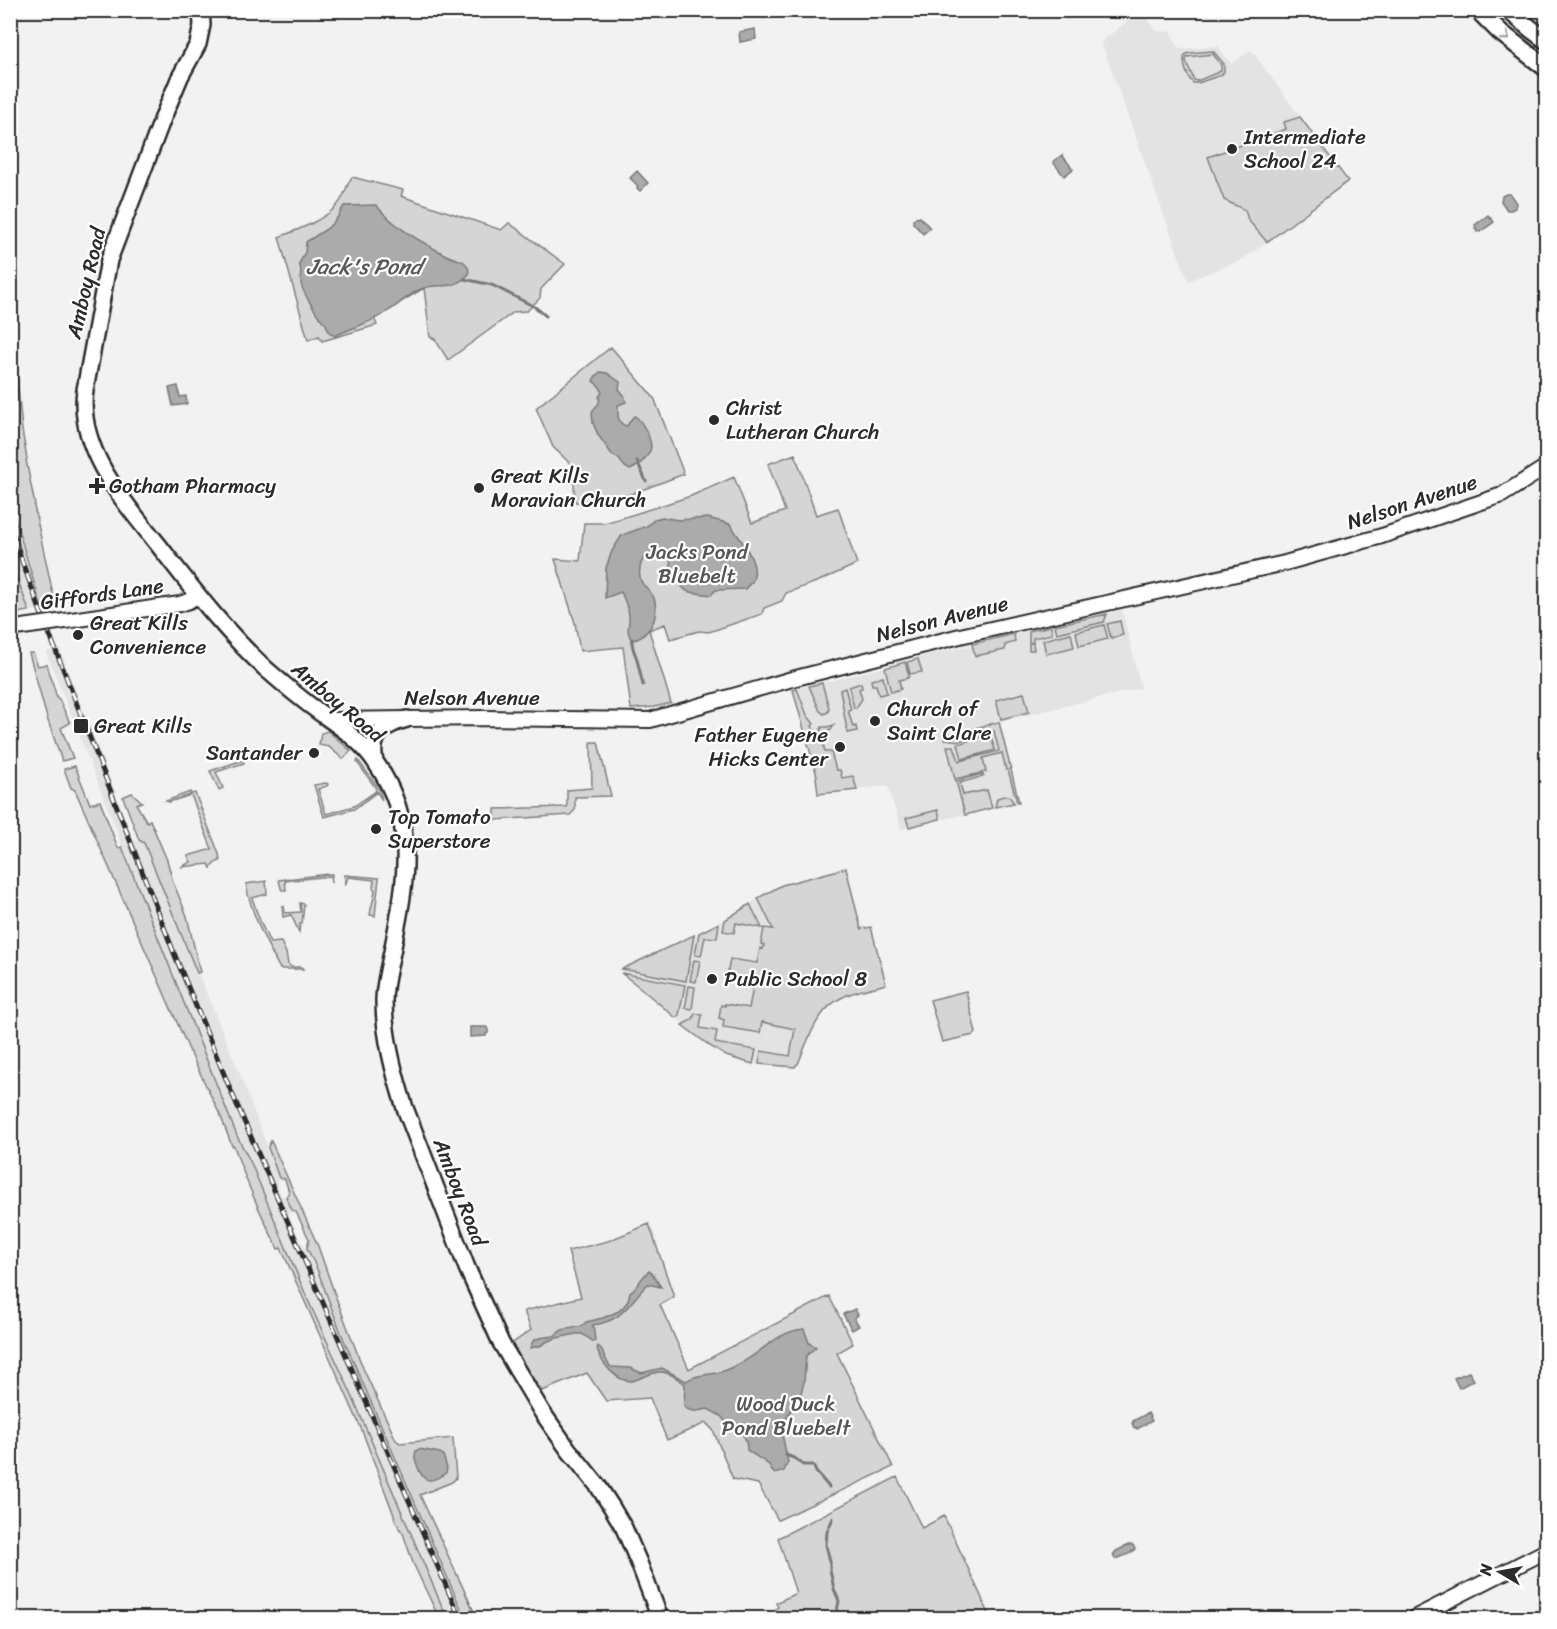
<svg xmlns="http://www.w3.org/2000/svg" width="1557" height="1629" viewBox="0 0 1557 1629" font-family="Sriracha,sans-serif">
<rect width="100%" height="100%" fill="#f2f2f2"/>
<filter id="ink" filterUnits="userSpaceOnUse"><feTurbulence type="fractalNoise" baseFrequency=".0167" numOctaves="2"/><feDisplacementMap in="SourceGraphic" scale="12" xChannelSelector="R" yChannelSelector="G"/><feConvolveMatrix kernelMatrix="1 2 1 2 8 2 1 2 1" color-interpolation-filters="sRGB"/></filter>
<g filter="url(#ink)">
<!-- built -->
<path fill="#e3e3e3" d="M 1140,11 L 1142,11 L 1157,31 L 1171,32 L 1179,49 L 1218,46 L 1231,64 L 1251,50 L 1348,181 L 1242,260 L 1188,281 L 1101,42 Z
M 10,506 L 19,538 L 42,609 L 29,611 L 15,573 L 11,558 Z
M 1122,610 L 1141,688 L 999,722 L 1019,802 L 901,829 L 888,786 L 818,794 L 816,777 L 817,776 L 793,690 L 918,659 L 918,657 Z
M 57,648 L 59,648 L 134,841 L 139,840 L 144,843 L 240,1074 L 279,1178 L 277,1182 L 281,1196 L 286,1197 L 292,1210 L 289,1216 L 301,1242 L 307,1248 L 317,1269 L 341,1333 L 465,1618 L 447,1618 L 350,1391 L 307,1298 L 251,1164 L 237,1136 L 138,889 L 113,821 L 46,652 L 57,650 Z
M 758,898 L 815,1021 L 795,1067 L 753,1064 L 726,1056 L 698,1037 L 638,986 L 621,973 L 622,969 L 719,923 L 738,913 Z"/>
<!-- green -->
<path fill="#d5d5d5" stroke="#808080" stroke-width="1.5" fill-rule="evenodd" d="M 1213,51 L 1224,64 L 1224,72 L 1221,75 L 1198,83 L 1193,83 C 1187,77 1182,63 1185,55 L 1189,53 ZM 1213,54 L 1221,65 L 1221,71 L 1197,81 L 1194,80 L 1186,61 L 1187,57 Z
M 1300,117 L 1348,181 L 1267,242 L 1248,220 L 1245,210 L 1224,200 L 1208,157 L 1286,129 L 1284,122 Z
M 352,177 L 403,190 L 401,196 L 501,230 L 509,223 L 565,264 L 541,289 L 540,298 L 527,311 L 514,312 L 448,360 L 435,339 L 430,337 L 424,288 L 374,318 L 377,325 L 322,341 L 319,336 L 308,340 L 279,237 C 298,230 333,217 342,198 C 346,191 347,184 352,177 Z
M 11,282 L 15,375 L 17,375 L 22,430 L 27,459 L 26,460 L 35,505 L 34,506 L 56,608 L 42,609 L 11,506 Z
M 611,347 L 654,398 L 684,474 L 607,503 L 575,502 L 573,466 L 553,447 L 536,408 Z
M 795,454 L 816,515 L 838,508 L 857,564 L 819,581 L 786,593 L 782,601 L 764,608 L 762,614 L 709,632 L 699,631 L 670,639 L 665,624 L 649,630 L 671,703 L 654,707 L 631,709 L 623,647 L 580,651 L 575,623 L 555,559 L 580,561 L 584,523 L 604,523 L 619,519 L 691,496 L 734,477 L 752,523 L 785,511 L 768,464 Z
M 10,558 L 29,611 L 11,614 Z
M 1107,614 L 1104,622 L 1057,633 L 1055,625 Z
M 1120,621 L 1123,635 L 1111,638 L 1107,624 Z
M 1104,625 L 1108,639 L 1079,646 L 1076,632 Z
M 1051,626 L 1052,634 L 1033,638 L 1033,642 L 1030,643 L 1033,643 L 1034,650 L 1029,650 L 1029,631 Z
M 1071,633 L 1074,647 L 1046,654 L 1043,640 Z
M 1014,634 L 1015,642 L 1005,645 L 1005,650 L 975,656 L 972,644 Z
M 29,653 L 33,653 L 38,666 L 47,664 L 57,698 L 59,699 L 70,723 L 61,728 L 73,758 L 62,761 L 47,718 Z
M 918,659 L 922,672 L 910,674 L 907,662 Z
M 905,662 L 909,676 L 908,678 L 899,680 L 901,689 L 891,692 L 885,668 Z
M 883,677 L 887,693 L 879,695 L 876,685 L 872,685 L 871,680 Z
M 822,683 L 829,708 L 828,712 L 824,714 L 820,711 L 809,686 Z
M 861,683 L 862,688 L 859,689 L 862,699 L 856,708 L 854,708 L 849,687 Z
M 845,688 L 851,709 L 848,710 L 853,727 L 856,726 L 857,731 L 848,733 C 844,718 843,705 840,690 Z
M 797,689 L 807,715 L 814,724 L 812,726 L 814,730 L 820,732 L 822,727 L 827,727 L 834,725 L 831,730 L 821,733 L 825,752 L 831,752 L 836,770 L 840,770 L 842,778 L 853,776 L 857,790 L 818,794 L 816,777 L 817,776 L 793,690 Z
M 1024,693 L 1029,712 L 1001,719 L 996,700 Z
M 999,722 L 1019,802 L 1017,802 L 1008,770 L 1006,770 L 1002,753 L 983,758 L 986,772 L 955,779 L 947,746 L 954,746 L 959,761 L 999,751 L 994,731 L 959,741 L 945,739 L 944,736 Z
M 328,731 L 351,751 L 343,759 L 329,747 L 319,745 L 321,733 Z
M 990,734 L 995,750 L 962,759 L 958,744 Z
M 591,742 L 598,742 L 611,796 L 575,797 L 575,810 L 570,815 L 495,820 L 495,809 L 567,807 L 567,790 L 592,788 Z
M 243,760 L 244,763 L 216,772 L 223,788 L 219,790 L 210,771 Z
M 358,760 L 379,789 L 382,800 L 377,792 L 354,809 L 324,817 L 314,785 L 326,783 L 328,784 L 327,786 L 318,789 L 326,814 L 354,806 L 376,791 L 375,787 L 357,762 Z
M 75,766 L 90,804 L 100,801 L 118,848 L 122,847 L 237,1136 L 251,1163 L 307,1298 L 350,1391 L 447,1618 L 439,1618 L 413,1563 L 403,1533 L 399,1528 L 361,1428 L 281,1248 L 278,1249 C 262,1217 245,1180 234,1146 L 232,1146 L 221,1117 L 190,1052 L 75,790 L 71,788 L 64,769 Z
M 982,774 L 984,776 L 960,783 L 963,795 L 987,790 L 992,808 L 965,815 L 956,781 Z
M 190,792 L 190,794 L 195,793 L 219,854 L 220,861 L 215,863 L 211,868 L 209,864 L 181,867 L 191,862 L 188,856 L 212,849 L 191,795 L 169,802 L 166,801 Z
M 132,793 L 142,802 L 136,804 L 147,822 L 150,820 L 167,860 L 173,882 L 187,916 L 200,972 L 197,973 L 144,843 L 139,840 L 123,797 Z
M 1004,796 L 1009,796 L 1014,803 L 995,807 L 997,798 Z
M 938,810 L 940,819 L 909,827 L 906,818 Z
M 846,868 L 861,929 L 871,927 L 886,984 C 873,988 858,990 845,996 C 817,1008 809,1038 798,1064 L 796,1065 L 795,1067 L 759,1064 L 761,1051 L 790,1056 L 795,1029 L 762,1022 L 760,1033 L 723,1027 L 724,1020 L 719,1018 L 721,1005 L 725,1006 L 725,1004 L 749,1008 L 754,982 L 727,976 L 730,959 L 757,963 L 760,948 L 763,949 L 764,945 L 761,944 L 764,928 L 773,929 L 758,898 L 782,885 Z
M 328,874 L 332,874 L 331,883 L 330,876 L 285,881 L 286,890 L 282,890 L 281,888 L 279,880 Z
M 345,875 L 379,878 L 375,916 L 370,915 C 371,906 374,900 375,890 L 373,888 L 374,880 L 348,877 L 345,886 Z
M 266,881 L 267,894 L 252,898 L 260,921 L 270,943 L 281,942 L 286,953 L 288,964 L 291,967 L 301,967 L 303,969 L 280,969 C 266,942 251,914 246,884 Z
M 300,903 L 304,904 L 302,924 L 300,924 L 299,932 L 291,915 L 283,917 L 282,906 L 284,906 L 285,913 L 301,912 Z
M 750,904 L 762,928 L 736,923 L 734,933 L 723,931 L 725,920 Z
M 719,923 L 717,938 L 705,937 L 701,956 L 695,955 L 699,933 Z
M 694,935 L 686,981 L 622,969 Z
M 694,960 L 700,961 L 696,982 L 690,981 Z
M 621,973 L 685,985 L 679,1015 L 676,1018 L 638,986 Z
M 689,986 L 695,987 L 692,1009 L 685,1008 Z
M 966,991 L 976,1033 L 974,1035 L 942,1042 L 930,1000 Z
M 695,1013 L 702,1015 L 700,1028 L 717,1031 L 715,1043 L 756,1050 L 753,1064 L 726,1056 L 710,1046 L 682,1025 L 693,1019 Z
M 271,1141 L 318,1246 L 335,1295 L 363,1368 L 396,1440 L 400,1443 L 453,1438 L 456,1478 L 452,1482 L 420,1495 L 477,1618 L 465,1618 L 341,1333 L 317,1269 L 307,1248 L 309,1239 L 296,1212 L 292,1210 L 286,1197 L 289,1192 L 285,1179 L 279,1178 L 268,1147 Z
M 649,1224 L 674,1297 L 660,1305 L 689,1369 L 829,1296 L 853,1344 L 837,1353 L 893,1467 L 778,1520 L 758,1484 L 733,1479 L 713,1430 L 706,1423 L 667,1440 L 650,1398 L 606,1401 L 587,1373 L 542,1391 L 510,1345 L 531,1330 L 524,1311 L 581,1297 L 568,1251 L 608,1241 Z
M 897,1477 L 922,1528 L 944,1516 L 991,1618 L 777,1618 L 774,1610 L 778,1607 L 776,1603 L 796,1593 L 778,1538 Z"/>
<!-- water -->
<path fill="#ababab" stroke="#787878" stroke-width="1.5" d="M 755,29 L 756,39 L 740,42 L 739,32 Z
M 1062,155 L 1073,169 L 1064,176 L 1053,162 Z
M 637,171 L 648,183 L 640,191 L 637,188 L 638,186 L 630,178 Z
M 1506,194 L 1510,194 L 1516,203 L 1515,208 L 1511,210 L 1507,210 L 1501,201 L 1502,196 Z
M 376,205 C 395,228 420,241 446,255 C 451,258 459,259 464,262 C 468,265 469,270 469,274 C 451,293 440,281 421,289 C 410,293 400,304 390,310 C 381,316 371,321 361,325 C 352,329 344,331 335,336 C 329,333 328,331 326,324 C 320,320 302,292 301,283 C 299,276 303,271 299,264 L 305,252 L 306,242 L 328,228 L 337,218 L 344,206 Z
M 1488,215 L 1494,222 L 1480,232 L 1479,231 L 1477,232 L 1475,228 L 1476,227 L 1475,225 Z
M 916,217 L 918,218 L 920,217 L 930,228 L 923,234 L 913,223 L 913,220 Z
M 600,372 L 607,373 L 620,382 L 619,389 L 624,395 L 626,402 L 618,405 C 618,413 616,424 627,426 L 632,418 L 635,416 C 642,421 654,442 650,451 C 646,459 638,467 630,470 L 625,467 L 618,458 L 613,456 L 598,435 L 593,423 L 592,412 C 595,406 601,405 599,397 L 602,392 L 600,387 L 593,381 L 595,377 Z
M 178,386 L 180,397 L 186,396 L 187,404 L 173,406 L 169,388 Z
M 662,517 L 678,520 L 708,518 L 730,524 C 739,538 762,564 752,582 C 750,584 747,586 745,589 L 716,590 L 711,595 C 705,594 692,593 687,591 C 681,588 673,573 671,567 C 670,560 671,559 667,553 C 661,553 654,551 649,554 C 640,557 637,575 642,583 C 644,587 649,589 651,593 C 658,602 657,618 650,628 C 644,635 641,639 632,640 C 625,631 630,626 629,616 C 629,609 624,599 621,592 L 605,598 L 606,568 L 612,551 L 622,535 L 647,526 L 655,519 Z
M 470,1027 L 486,1027 L 488,1028 L 488,1033 L 486,1034 L 486,1036 L 470,1037 Z
M 649,1271 L 652,1273 L 661,1287 L 648,1284 C 628,1303 624,1321 593,1325 L 595,1341 L 594,1342 L 582,1334 L 576,1334 L 557,1338 L 548,1341 L 540,1346 L 530,1348 L 533,1341 L 539,1338 L 554,1336 L 562,1330 L 582,1326 L 586,1322 L 603,1318 L 619,1311 L 624,1306 L 628,1301 L 630,1292 C 638,1287 641,1277 649,1271 Z
M 855,1309 L 858,1315 L 854,1318 L 859,1326 L 852,1330 L 843,1314 Z
M 804,1329 L 809,1343 L 816,1347 L 806,1356 L 804,1382 L 801,1393 L 787,1417 L 782,1434 L 788,1462 L 784,1471 L 775,1474 L 772,1471 L 769,1465 L 747,1450 C 747,1438 743,1431 731,1429 L 721,1416 L 708,1409 C 698,1411 692,1413 684,1407 L 685,1384 C 678,1379 668,1371 659,1372 C 649,1373 639,1380 631,1381 C 615,1381 602,1363 597,1350 L 598,1346 C 604,1351 605,1361 611,1367 L 631,1368 L 641,1373 L 662,1368 L 686,1381 C 694,1375 707,1375 717,1373 C 725,1371 732,1367 739,1364 C 762,1353 777,1331 804,1329 Z
M 1469,1372 L 1474,1380 L 1459,1388 L 1454,1378 Z
M 1148,1413 L 1152,1421 L 1137,1429 L 1136,1427 L 1134,1428 L 1132,1423 L 1134,1422 L 1133,1421 Z
M 419,1449 L 440,1453 L 443,1455 L 447,1468 L 446,1473 C 431,1483 423,1484 417,1465 C 415,1460 414,1457 416,1451 Z
M 1128,1545 L 1133,1545 L 1135,1549 C 1129,1555 1123,1557 1115,1559 L 1113,1555 L 1116,1551 Z"/>
<g fill="none" stroke-linecap="round" stroke-linejoin="round">
<!-- stream -->
<path stroke="#787878" stroke-width="3" d="M 464,279 L 492,285 L 535,307 L 546,316
M 637,461 L 646,481
M 632,639 C 631,649 637,655 638,664 C 640,671 641,678 643,685
M 786,1455 L 796,1459 L 803,1465 L 813,1465 L 816,1472 L 829,1487
M 833,1518 L 827,1532 L 826,1545 L 830,1561 L 830,1570 L 834,1589 L 839,1601 L 837,1611 L 841,1618"/>
<defs>
<path id="tertiary" d="M 65,621 L 180,604 L 189,601 L 197,595
M 331,720 L 484,718 L 650,720 L 792,679 L 960,636 L 1285,563 L 1382,536 L 1502,495 L 1546,467
M 1414,1618 L 1546,1551"/>
<path id="secondary" d="M 201,10 L 202,25 L 198,44 L 180,77 L 164,115 L 109,260 L 85,390 C 76,454 132,510 167,556 C 198,596 229,635 266,669 C 283,684 301,699 319,712 C 340,727 362,741 376,763 C 418,824 406,880 393,947 C 390,964 384,983 384,1001 C 384,1037 394,1074 405,1108 L 467,1268 L 501,1343 L 542,1412 L 568,1449 L 598,1486 L 611,1506 L 624,1528 L 639,1563 L 660,1618
M 375,761 C 369,736 384,725 407,719"/>
<path id="primary" d="M 1478,10 L 1500,32 L 1546,68
M 1509,10 L 1531,29 L 1546,40"/>
</defs>
<!-- tertiary casing -->
<use href="#tertiary" stroke="#2b2b2b" stroke-width="18"/>
<!-- secondary casing -->
<use href="#secondary" stroke="#2b2b2b" stroke-width="20"/>
<!-- primary casing -->
<use href="#primary" stroke="#2b2b2b" stroke-width="21"/>
<!-- tertiary -->
<use href="#tertiary" stroke="#fff" stroke-width="14"/>
<!-- secondary -->
<use href="#secondary" stroke="#fff" stroke-width="15"/>
<!-- primary -->
<use href="#primary" stroke="#fff" stroke-width="16"/>
<defs>
<path id="rail" d="M 10,523 L 23,564 L 40,610 L 176,958 L 231,1091 L 460,1618"/>
</defs>
<!-- rail casing -->
<use href="#rail" stroke="#2b2b2b" stroke-width="5"/>
<!-- rail -->
<use href="#rail" stroke="#fff" stroke-width="3" stroke-dasharray="9" stroke-linecap="butt"/>
<defs>
<path id="tertiary-bridge" d="M 16,628 L 65,621"/>
</defs>
<!-- tertiary-bridge casing -->
<use href="#tertiary-bridge" stroke="#2b2b2b" stroke-width="18" stroke-linecap="butt"/>
<!-- tertiary-bridge -->
<use href="#tertiary-bridge" stroke="#fff" stroke-width="14"/>
</g>
<!-- one-way arrows -->
<defs><path id="oneway-chevron" d="M-2-3.5L2.5 0L-2 3.5" fill="none" stroke-width="1.6" stroke-linecap="round" stroke-linejoin="round" transform="scale(1.5)"/></defs>
<use stroke="#a0a0a0" href="#oneway-chevron" transform="translate(1506 37) rotate(40)"/>
</g>
<!-- markers -->
<g fill="#2b2b2b" stroke="#fff" stroke-width="2">
<circle cx="1232" cy="149" r="6"/>
<circle cx="714" cy="420" r="6"/>
<path d="M94 477h6v6h6v6h-6v6h-6v-6h-6v-6h6z"/>
<circle cx="479" cy="488" r="6"/>
<circle cx="78" cy="635" r="6"/>
<circle cx="875" cy="721" r="6"/>
<rect x="73" y="718" width="16" height="16" rx="3"/>
<circle cx="840" cy="747" r="6"/>
<circle cx="314" cy="753" r="6"/>
<circle cx="376" cy="829" r="6"/>
<circle cx="712" cy="979" r="6"/>
</g>
<g text-anchor="middle" dominant-baseline="central" stroke-width="4.5" stroke-linejoin="round" paint-order="stroke">
<!-- poi labels -->
<g font-size="21" fill="#2b2b2b" stroke="#fff" text-anchor="start">
<text x="1244" y="137">Intermediate<tspan x="1244" dy="24">School 24</tspan></text>
<text x="726" y="408">Christ<tspan x="726" dy="24">Lutheran Church</tspan></text>
<text x="491" y="476">Great Kills<tspan x="491" dy="24">Moravian Church</tspan></text>
<text x="109" y="486">Gotham Pharmacy</text>
<text x="90" y="623">Great Kills<tspan x="90" dy="24">Convenience</tspan></text>
<text x="887" y="709">Church of<tspan x="887" dy="24">Saint Clare</tspan></text>
<text x="94" y="726">Great Kills</text>
<text x="828" y="735" text-anchor="end">Father Eugene<tspan x="828" dy="24">Hicks Center</tspan></text>
<text x="302" y="753" text-anchor="end">Santander</text>
<text x="388" y="817">Top Tomato<tspan x="388" dy="24">Superstore</tspan></text>
<text x="724" y="979">Public School 8</text>
</g>
<!-- street labels -->
<g font-size="21" fill="#2b2b2b" stroke="#fff">
<text transform="translate(86 283) rotate(-77)">Amboy Road</text>
<text transform="translate(1412 502) rotate(-18)">Nelson Avenue</text>
<text transform="translate(102 594) rotate(-8)">Giffords Lane</text>
<text transform="translate(942 619) rotate(-14)">Nelson Avenue</text>
<text x="472" y="698">Nelson Avenue</text>
<text transform="translate(338 702) rotate(40)">Amboy Road</text>
<text transform="translate(460 1192) rotate(69)">Amboy Road</text>
</g>
<!-- park labels -->
<g font-size="21" fill="#565656" stroke="#fff">
<text x="697" y="552">Jacks Pond<tspan x="697" dy="24">Bluebelt</tspan></text>
<text x="786" y="1404">Wood Duck<tspan x="786" dy="24">Pond Bluebelt</tspan></text>
</g>
<!-- water labels -->
<g font-size="22" font-style="italic" fill="#585858" stroke="#fff">
<text x="364" y="266">Jack's Pond</text>
</g>
</g>
<!-- margin -->
<rect width="1557" height="1629" fill="none" stroke="#fff" stroke-width="36"/>
<rect x="18" y="18" width="1521" height="1593" fill="none" stroke="#2b2b2b" stroke-width="2" filter="url(#ink)"/>
<!-- north arrow -->
<g transform="translate(1500 1572) rotate(280)" stroke="#ffffff" stroke-width="4.5" paint-order="stroke">
<path d="M0-4.5L10 22L0 15L-10 22Z" fill="#2b2b2b"/>
<text y="-9" font-size="16" font-weight="bold" text-anchor="middle" fill="#2b2b2b">N</text>
</g>
</svg>
